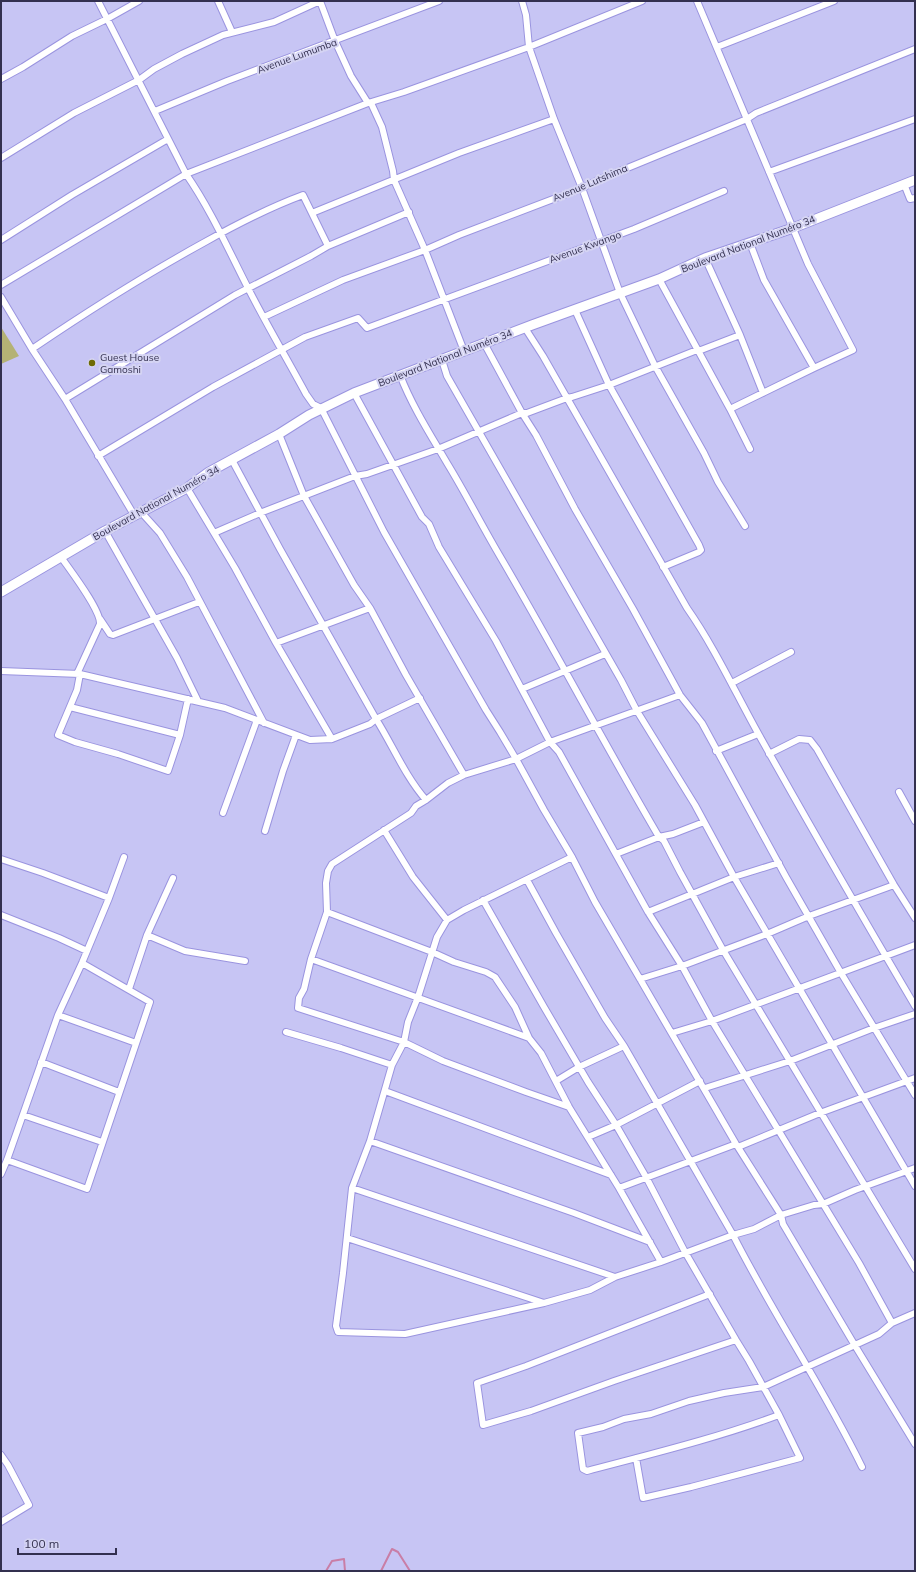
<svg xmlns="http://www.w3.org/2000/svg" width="916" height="1572" viewBox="0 0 916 1572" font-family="Mulish,sans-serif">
<rect width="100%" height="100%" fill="#c7c5f4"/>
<!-- green -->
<path fill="#b4b275" d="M 1,327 L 19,356 L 1,364 Z"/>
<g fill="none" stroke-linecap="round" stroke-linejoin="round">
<!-- stream -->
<path stroke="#c97ea6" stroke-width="2" d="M 326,1571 L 332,1561 L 344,1559 L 345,1571
M 381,1571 L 392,1549 L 398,1552 L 410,1571"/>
<defs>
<path id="minor" d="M 98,1 L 186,174 C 211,210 229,251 249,290 C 267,325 287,359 306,394 L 313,404 L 321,408 L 384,532 L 486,710 L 500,732 L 516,759 L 544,810 L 572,857 L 595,902 L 640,979 L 736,1144 L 781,1215 L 783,1224 L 854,1344 L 915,1444
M 218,1 L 232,32
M 320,1 L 335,41 L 351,76 L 368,103
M 522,1 L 526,15 L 529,47 L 554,119 L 582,188 L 620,293 L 655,366 L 704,453 L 718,482 L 745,526
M 697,1 L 808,264 L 853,350 L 814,368 L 730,409
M 717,47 L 834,1
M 1,79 L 23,67 L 72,36 L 107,19 L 139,1
M 371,103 L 382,127 L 393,171 L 394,180 L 425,250 L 464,351
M 155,111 L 227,81 L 439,1
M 1,158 L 74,113 L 139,80 L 154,69 L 182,54 L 223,35 L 274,22 L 320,1
M 769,172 L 915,119
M 904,184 L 910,199 L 915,198
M 312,213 L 459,153 L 554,119
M 1,240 L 72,195 L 168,139
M 750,243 L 764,280 L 814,368
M 705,258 L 740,335 L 763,393
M 659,279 L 730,409 L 750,449
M 1,285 L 186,174 L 368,103 L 404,92 L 529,47 L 642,1
M 1,297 L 32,349 L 65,399 L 134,515
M 575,310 L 609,385 L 699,545 L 701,550 L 699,552 L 663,567
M 264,317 L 343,280 L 425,250 L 459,235 L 582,188 L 598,180 L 747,119 L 756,113 L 915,49
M 525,328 L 543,356 L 687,608 C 715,648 735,692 759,735 C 810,826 862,916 915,1006
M 484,343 L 522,413 L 536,435 L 575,509 L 633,609 L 680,695 L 702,723 L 786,877 L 841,973 L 915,1095
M 32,349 C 88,311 145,275 205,242 C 237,224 268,208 303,195 L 328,246
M 442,360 L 447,376 L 621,680 L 637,711 L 695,805 L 734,877 L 915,1186
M 400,375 C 412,406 430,434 447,463 C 466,494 482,526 501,558 C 555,650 605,745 659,837 L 664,841 L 680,872 L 723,950 L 915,1269
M 354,393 L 422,517 L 429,524 L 439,547 L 496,641 L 550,742 L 559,752 L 648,912 L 682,966 L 712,1021 L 859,1263 L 892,1323
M 65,399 L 235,295 L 311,256 L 328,246 L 409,212
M 279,434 L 304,496 L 354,585 L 370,608 L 406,675 L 464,775
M 98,456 L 213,387 L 305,337 L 358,318 L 367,328 L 634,229 L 724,191
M 232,460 L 280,549 L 376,719 C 393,746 405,776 426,800
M 187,488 L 235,568 L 276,643 L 332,739
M 141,512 L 160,533 L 187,577 L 264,723
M 105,531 L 177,658 L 198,701
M 214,533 L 260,513 L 355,476 L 367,474 L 438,449 L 522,413 L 527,413 L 567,398 L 572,397 L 609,385 L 697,350 L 701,350 L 740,335
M 61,557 C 70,570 101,610 100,624 L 77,674
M 100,619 L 110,634 L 113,635 L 199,602
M 276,643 L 370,608
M 1,671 L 80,674 L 225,708 L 310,740 L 332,739 L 370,724 L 376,719 L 420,698
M 80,674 L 77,690 L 58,735 L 75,742 L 118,754 L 168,771 L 180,735 L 188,699
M 732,683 L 791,652
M 522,689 L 605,654
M 70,707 L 180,735
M 716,751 L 758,734
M 769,754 L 799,739 L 810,740 L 817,749 L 894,885 L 915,918
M 899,792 L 915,821
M 223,813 L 257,720
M 384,830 L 413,877 L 447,920
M 265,831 L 283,771 L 296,735
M 616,854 L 659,837 L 673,834 L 704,822
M 572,857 L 464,910 L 447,920 L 437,937 L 418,997 L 408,1022 L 404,1042 L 392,1065 L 370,1141 L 352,1188 L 343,1273 L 336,1326 L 338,1332 L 405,1334 L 544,1303 L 590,1290 L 615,1277 L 661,1262 L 733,1235 L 754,1229 L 781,1215 L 814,1205 L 823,1204 L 855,1190 L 915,1168
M 1,859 L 43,873 L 109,898
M 527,880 L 556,933 L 605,1018 L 624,1046 L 733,1235 C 773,1314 823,1387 862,1467
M 483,900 L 544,1007 L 588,1082 L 616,1125 L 646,1177 L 685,1252 L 736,1340 L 749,1361 L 779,1415 L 800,1458 L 691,1487 L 643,1498 L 636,1458
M 327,912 L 432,952 L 454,962 L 486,972 L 495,977 L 515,1007 L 529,1038 L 541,1053 L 569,1107 L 619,1188 L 661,1262
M 648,912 L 734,877 L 779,863
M 1,915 L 59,938 L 87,951
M 147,935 L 185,951 L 245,961
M 311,959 L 529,1038
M 640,979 L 682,966 L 767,934 L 809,916 L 894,885
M 129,989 L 147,935 L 173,878
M 58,1015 L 136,1043
M 286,1032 L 341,1048 L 392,1065
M 672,1033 L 712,1021 L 915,945
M 41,1062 L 119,1092
M 556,1081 L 579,1067 L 624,1046
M 705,1088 L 790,1061 L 874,1028 L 915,1014
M 385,1091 L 611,1175
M 569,1107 L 526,1092 L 443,1061 L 404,1042 L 298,1008 L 299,998 L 304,989 L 311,959 L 327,912 L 326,883 L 328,871 L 332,864 L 411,813 L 416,806 L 426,800 L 448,783 L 464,775 L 516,759 L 550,742 L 680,695
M 23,1115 L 102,1142
M 588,1137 L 616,1125 L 700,1081
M 370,1141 L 574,1213 L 650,1242
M 738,1147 L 820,1113 L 915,1078
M 7,1160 L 87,1189 L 150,1002 L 82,963
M 1,1174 L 7,1160 L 58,1015 L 82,963 L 109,898 L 124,857
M 352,1188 L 615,1277
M 619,1188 L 736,1144
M 347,1238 L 544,1303
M 710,1294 L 526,1366 L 477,1383 L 483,1425 L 531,1411 L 614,1381 L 736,1340
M 779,1415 C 717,1438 651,1454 587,1471 L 583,1469 L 578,1433 L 603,1427 L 624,1419 L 651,1414 L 689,1401 L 724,1393 L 763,1387 L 879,1334 L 892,1323 L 915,1313
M 1,1455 L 8,1465 L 29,1505 L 1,1522"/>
<path id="secondary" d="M 1,592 L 105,531 L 187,488 L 209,472 L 279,434 L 309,415 L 354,393 L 532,325 L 659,279 L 705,258 L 793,228 L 915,180"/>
</defs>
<!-- minor casing -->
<use href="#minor" stroke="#9a94df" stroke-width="8"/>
<!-- secondary casing -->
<use href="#secondary" stroke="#9a94df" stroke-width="11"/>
<!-- minor -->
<use href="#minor" stroke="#fff" stroke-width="6"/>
<!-- secondary -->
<use href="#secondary" stroke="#fff" stroke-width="9"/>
</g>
<!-- markers -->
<circle fill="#6e6a04" stroke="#d5d4f3" stroke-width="1.5" cx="92" cy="363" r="4"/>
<g text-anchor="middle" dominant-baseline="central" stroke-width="4" stroke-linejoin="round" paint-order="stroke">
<!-- street labels -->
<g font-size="10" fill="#33304f" stroke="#d5d4f3">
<text transform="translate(297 56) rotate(-20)">Avenue Lumumba</text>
<text transform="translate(590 183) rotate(-23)">Avenue Lutshima</text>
<text transform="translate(748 244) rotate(-21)">Boulevard National Numéro 34</text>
<text transform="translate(585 247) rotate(-20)">Avenue Kwango</text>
<text transform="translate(445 358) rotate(-21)">Boulevard National Numéro 34</text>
<text transform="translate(156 503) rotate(-29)">Boulevard National Numéro 34</text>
</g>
<!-- poi labels -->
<g font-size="10" fill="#33304f" stroke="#d5d4f3" text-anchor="start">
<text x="100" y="357">Guest House<tspan x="100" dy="12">Gamoshi</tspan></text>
</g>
</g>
<!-- border -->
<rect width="916" height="1572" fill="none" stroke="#33304f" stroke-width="4"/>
<!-- scale -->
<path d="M18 1548v6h98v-6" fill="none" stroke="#33304f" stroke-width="2"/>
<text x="24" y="1548" font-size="12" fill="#33304f" stroke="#d5d4f3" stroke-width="3" paint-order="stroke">100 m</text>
</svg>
